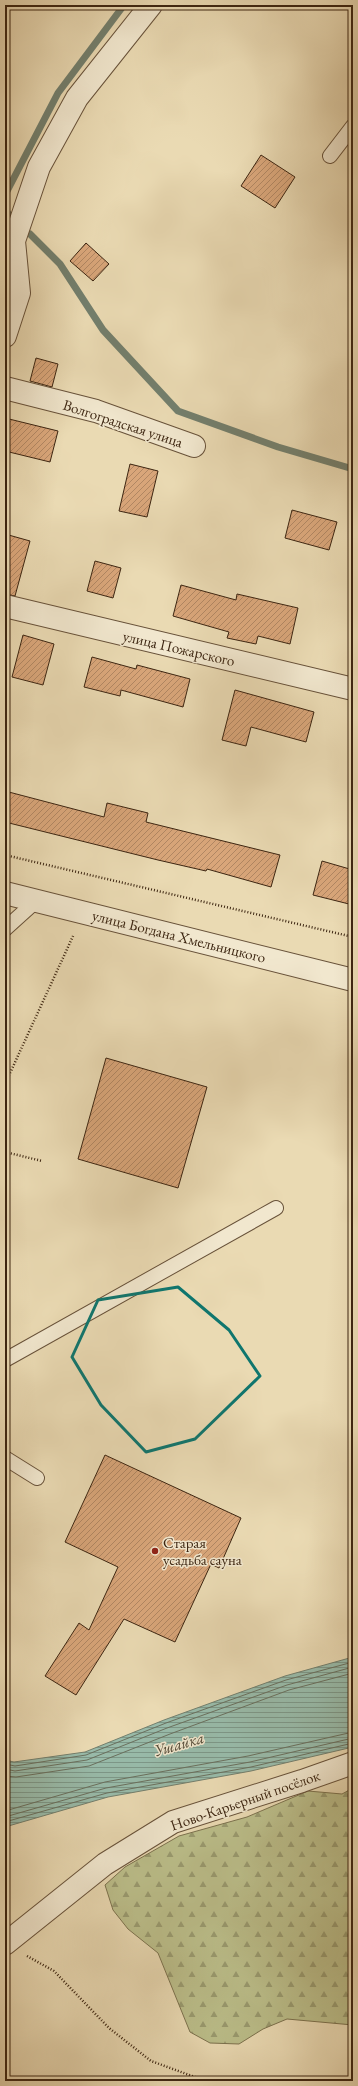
<svg xmlns="http://www.w3.org/2000/svg" width="358" height="2086" viewBox="0 0 358 2086" font-family="'EB Garamond',serif">
<defs>
<pattern id="forest-firs" width="22" height="20" patternUnits="userSpaceOnUse"><rect width="22" height="20" fill="#bbbe8a"/><path d="M5 1l3.5 6h-7zM16 11l3.5 6h-7z" fill="#999a6f"/></pattern>
<pattern id="water-rules" width="6" height="5" patternUnits="userSpaceOnUse"><rect width="6" height="5" fill="#98bbaa"/><path d="M0 2.5h6" fill="none" stroke="#7d9889"/></pattern>
<pattern id="building-hatch" width="6" height="6" patternUnits="userSpaceOnUse"><rect width="6" height="6" fill="#d9a67a"/><path d="M-1 1l2-2M0 6l6-6M5 7l2-2" fill="none" stroke="#b18763"/></pattern>
</defs>
<rect width="100%" height="100%" fill="#eadab3"/>
<filter id="stains"><feTurbulence type="fractalNoise" baseFrequency=".005" numOctaves="4"/><feColorMatrix values="0 0 0 0 .2 0 0 0 0 .09 0 0 0 0 .02 0 0 0 .5 -.17"/></filter>
<radialGradient id="worn" r=".72"><stop offset=".6" stop-color="#630" stop-opacity="0"/><stop offset="1" stop-color="#630" stop-opacity=".3"/></radialGradient>
<!-- forest -->
<path fill="url(#forest-firs)" stroke="#7c724e" d="M 353,1788 L 353,2025 L 287,2019 L 263,2029 L 239,2044 L 210,2043 L 190,2032 L 158,1953 L 128,1929 L 113,1910 L 105,1885 L 125,1867 L 179,1836 L 247,1817 L 308,1791 L 342,1794 Z"/>
<!-- water -->
<path fill="url(#water-rules)" stroke="#737f6d" d="M 353,1657 L 353,1747 L 251,1771 L 108,1797 L 5,1827 L 5,1760 L 14,1762 L 85,1752 L 164,1720 L 285,1676 Z"/>
<g fill="none" stroke-linecap="round" stroke-linejoin="round">
<!-- shore -->
<path stroke="#6a705e" stroke-width="1" d="M 5,1764 L 15,1766 L 86,1755 L 166,1723 L 286,1680 L 353,1662
M 5,1769 L 15,1771 L 87,1760 L 167,1728 L 287,1685 L 353,1667
M 5,1776 L 16,1777 L 89,1766 L 170,1734 L 289,1690 L 353,1673
M 5,1811 L 105,1782 L 248,1756 L 353,1732
M 5,1817 L 106,1788 L 250,1762 L 353,1738
M 5,1822 L 107,1793 L 251,1767 L 353,1743"/>
<!-- stream -->
<path stroke="#737f6d" stroke-width="7" d="M 5,195 L 58,93 L 124,5
M 5,210 L 11,217
M 30,234 L 60,264 L 103,330 L 178,411 L 278,447 L 353,469"/>
</g>
<!-- building -->
<path fill="url(#building-hatch)" stroke="#3c2511" d="M 261,155 L 295,177 L 275,208 L 241,186 Z
M 86,243 L 109,264 L 93,281 L 70,261 Z
M 36,358 L 58,364 L 52,387 L 30,381 Z
M 5,418 L 58,431 L 50,462 L 5,451 Z
M 130,464 L 158,471 L 147,517 L 119,511 Z
M 292,510 L 337,522 L 329,550 L 285,538 Z
M 5,534 L 30,541 L 15,596 L 5,594 Z
M 95,561 L 121,568 L 113,598 L 87,591 Z
M 181,585 L 236,600 L 237,594 L 298,608 L 290,644 L 258,636 L 256,644 L 227,638 L 229,632 L 173,616 Z
M 23,635 L 54,644 L 43,685 L 12,677 Z
M 92,657 L 136,669 L 137,665 L 190,679 L 183,707 L 121,690 L 120,696 L 84,687 Z
M 235,690 L 314,712 L 306,742 L 251,727 L 246,746 L 222,740 Z
M 5,791 L 104,817 L 107,803 L 148,813 L 146,822 L 280,855 L 271,887 L 207,869 L 206,871 L 158,860 L 5,822 Z
M 322,861 L 353,870 L 353,905 L 313,895 Z
M 106,1058 L 207,1087 L 178,1188 L 78,1159 Z
M 105,1455 L 241,1518 L 219,1568 L 211,1564 L 175,1642 L 124,1619 L 76,1695 L 45,1676 L 79,1623 L 89,1630 L 118,1567 L 65,1542 Z"/>
<g fill="none" stroke-linecap="round" stroke-linejoin="round">
<defs>
<path id="service" d="M 330,156 L 353,126
M 5,929 L 36,901
M 5,1360 L 276,1208
M 5,1458 L 37,1478"/>
<path id="minor" d="M 5,336 L 19,293 L 14,241 L 39,167 L 77,98 L 151,5
M 5,388 L 96,411 L 194,446
M 5,606 L 353,689
M 5,1944 L 105,1864 L 173,1822 L 302,1781 L 353,1763"/>
<path id="tertiary" d="M 5,893 L 353,980"/>
</defs>
<!-- service casing -->
<use href="#service" stroke="#68523a" stroke-width="16"/>
<!-- minor casing -->
<use href="#minor" stroke="#68523a" stroke-width="24"/>
<!-- tertiary casing -->
<use href="#tertiary" stroke="#68523a" stroke-width="24"/>
<!-- path -->
<path stroke="#3c2511" stroke-width="2.5" stroke-dasharray="1 2" stroke-linecap="butt" d="M 5,855 L 353,937
M 5,1084 L 74,934
M 5,1152 L 42,1161
M 27,1956 L 54,1971 L 109,2028 L 151,2061 L 203,2080"/>
<!-- service -->
<use href="#service" stroke="#f1e7ce" stroke-width="14"/>
<!-- minor -->
<use href="#minor" stroke="#f1e7ce" stroke-width="22"/>
<!-- tertiary -->
<use href="#tertiary" stroke="#f1e7ce" stroke-width="22"/>
</g>
<!-- marked area -->
<path fill="none" stroke="#0f766e" stroke-width="3" stroke-linejoin="round" d="M 178,1287 L 229,1330 L 260,1376 L 195,1439 L 146,1452 L 101,1405 L 72,1357 L 98,1300 Z"/>
<!-- markers -->
<circle fill="#8f2418" stroke="#f1e7ce" stroke-width="1.5" cx="155" cy="1551" r="4"/>
<g text-anchor="middle" dominant-baseline="central" stroke-width="3" stroke-linejoin="round" paint-order="stroke">
<!-- street labels -->
<g font-size="15" fill="#3c2511" stroke="#f1e7ce">
<text transform="translate(123 423) rotate(18)">Волгоградская улица</text>
<text transform="translate(179 648) rotate(13)">улица Пожарского</text>
<text transform="translate(179 936) rotate(14)">улица Богдана Хмельницкого</text>
<text transform="translate(245 1800) rotate(-19)">Ново-Карьерный посёлок</text>
</g>
<!-- poi labels -->
<g font-size="15" fill="#3c2511" stroke="#f1e7ce" text-anchor="start">
<text x="163" y="1542">Старая<tspan x="163" dy="17">усадьба сауна</tspan></text>
</g>
<!-- water labels -->
<g font-size="16" font-style="italic" fill="#534a37" stroke="#f1e7ce">
<text transform="translate(179 1744) rotate(-16)">Ушайка</text>
</g>
</g>
<!-- margin -->
<rect width="358" height="2086" fill="none" stroke="#eadab3" stroke-width="20"/>
<rect x="6" y="6" width="346" height="2074" fill="none" stroke="#3c2511" stroke-width="2"/>
<rect x="10" y="10" width="338" height="2066" fill="none" stroke="#3c2511"/>
<rect width="100%" height="100%" filter="url(#stains)"/>
<rect width="100%" height="100%" fill="url(#worn)"/>
</svg>
